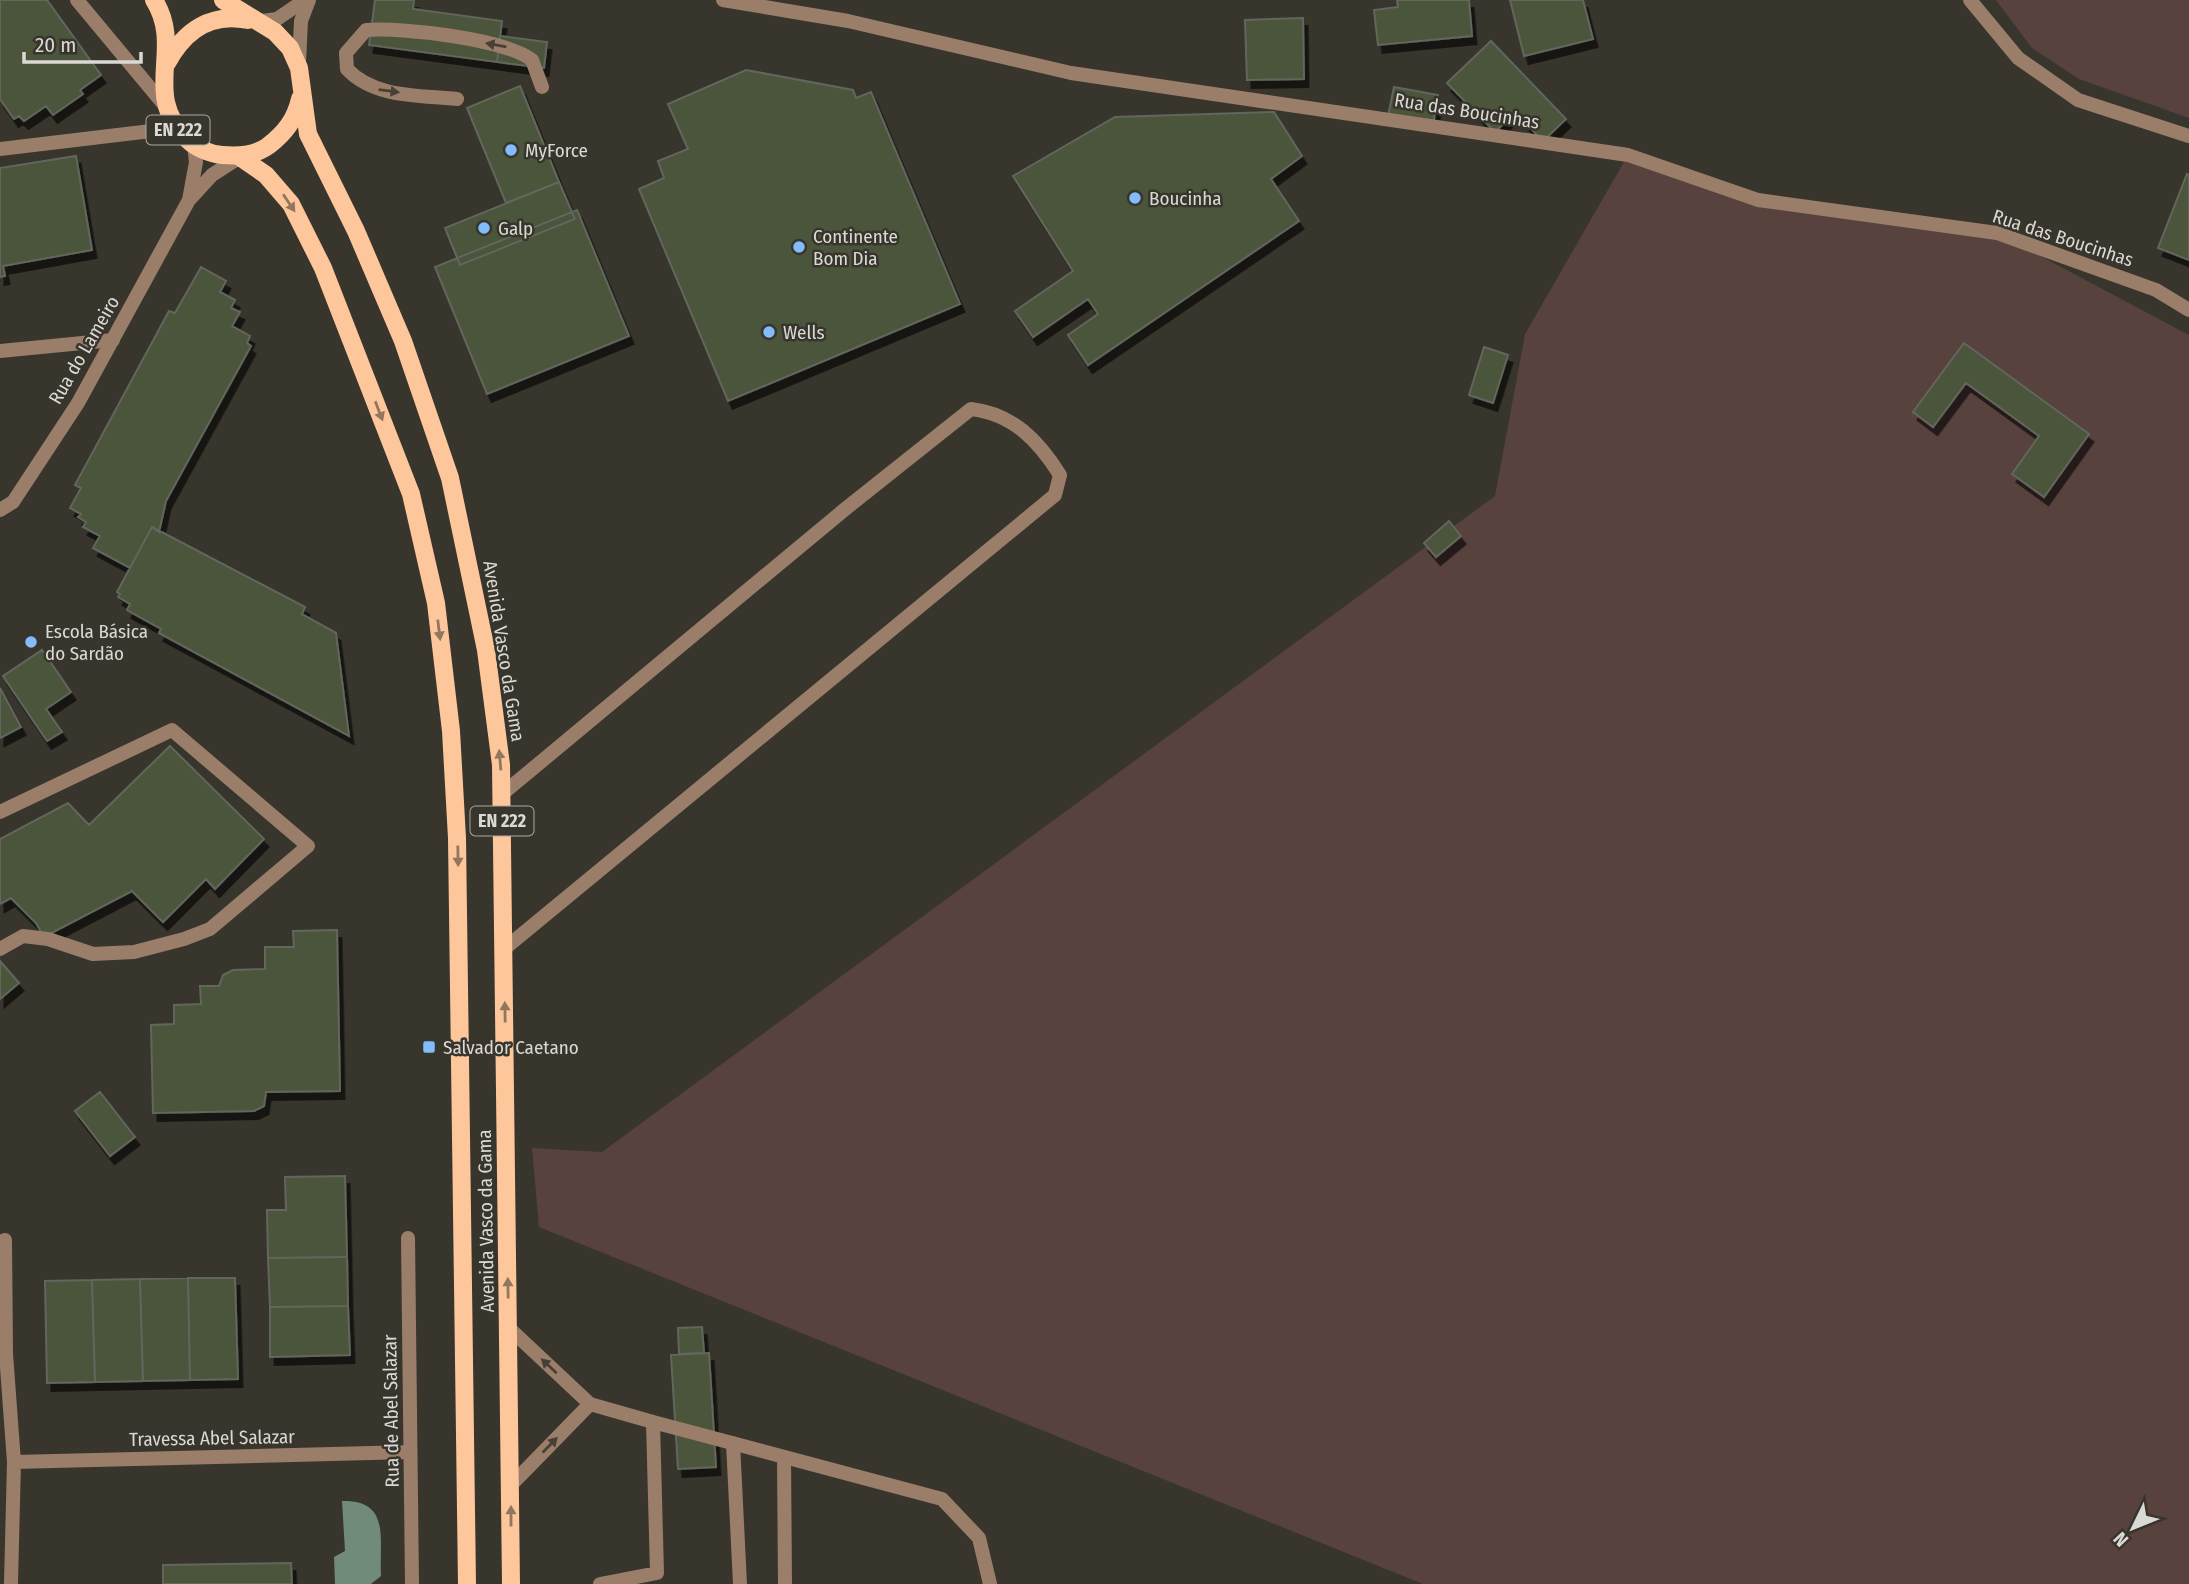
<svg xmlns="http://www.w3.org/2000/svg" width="2189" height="1584" viewBox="0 0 2189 1584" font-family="'Fira Sans Condensed',sans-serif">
<defs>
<filter id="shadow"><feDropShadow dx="4.5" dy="8" stdDeviation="0" flood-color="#0009"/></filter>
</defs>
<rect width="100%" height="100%" fill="#38352d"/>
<!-- green -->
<path fill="#57423e" d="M 1996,0 L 2189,0 L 2189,118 L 2079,79 L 2032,48 Z
M 1628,155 L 1758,200 L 1997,233 L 2189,335 L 2189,1584 L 1423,1584 L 539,1227 L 532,1148 L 602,1152 L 1495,496 L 1525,334 Z"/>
<!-- water -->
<path fill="#708b79" d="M 342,1501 C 391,1500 379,1538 381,1576 L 371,1584 L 335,1584 L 334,1557 L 345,1551 Z"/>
<!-- building -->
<path fill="#4b543b" stroke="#62665d" stroke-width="2" filter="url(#shadow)" d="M 0,0 L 47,0 L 101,75 L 80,90 L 83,94 L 53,115 L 46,106 L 24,121 L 19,116 L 14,119 L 0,99 Z
M 375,0 L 414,0 L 413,9 L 502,21 L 497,62 L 369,45 Z
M 1397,0 L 1469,0 L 1472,36 L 1378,45 L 1374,10 L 1398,7 Z
M 1510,0 L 1583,0 L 1593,39 L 1524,56 Z
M 1303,18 L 1304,79 L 1247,80 L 1245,20 Z
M 500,36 L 547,42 L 544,68 L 497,62 Z
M 1491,41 L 1566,119 L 1543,141 L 1515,112 L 1495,132 L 1447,83 Z
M 746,70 L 853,90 L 856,98 L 871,92 L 960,304 L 728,401 L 639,189 L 664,178 L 658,161 L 688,149 L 668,104 Z
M 520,86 L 559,182 L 506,203 L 467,108 Z
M 1394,87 L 1438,95 L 1433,125 L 1388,116 Z
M 1274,112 L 1302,156 L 1271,179 L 1299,221 L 1088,365 L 1068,335 L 1098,314 L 1088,299 L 1033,337 L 1015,311 L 1073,271 L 1013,176 L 1115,117 Z
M 76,156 L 92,250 L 3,266 L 5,276 L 0,277 L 0,168 Z
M 2187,174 L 2189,175 L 2189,260 L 2158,248 Z
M 559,182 L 575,219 L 460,265 L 445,228 Z
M 577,210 L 629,336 L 487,394 L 435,267 Z
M 201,267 L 226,281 L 220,292 L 235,300 L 231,308 L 240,312 L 232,326 L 250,336 L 247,343 L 251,346 L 166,501 L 159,532 L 152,527 L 130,568 L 93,548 L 100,536 L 83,527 L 86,522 L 78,517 L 81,514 L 70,508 L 81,488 L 75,485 L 169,311 L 175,313 Z
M 1964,343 L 2089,434 L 2044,497 L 2012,474 L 2039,436 L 1966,383 L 1933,427 L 1913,412 Z
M 1484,347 L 1508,355 L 1493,403 L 1469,395 Z
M 1449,521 L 1461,536 L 1436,557 L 1424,543 Z
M 152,527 L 305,607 L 302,614 L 336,633 L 349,736 L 159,633 L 161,629 L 127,610 L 130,604 L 118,597 L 120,594 L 117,592 Z
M 42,650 L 71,692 L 46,709 L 62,732 L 47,741 L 3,676 Z
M 0,688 L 21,727 L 0,738 Z
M 170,746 L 264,839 L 215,889 L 206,879 L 163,922 L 132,891 L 44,937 L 36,923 L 11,898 L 0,904 L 0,839 L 68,803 L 89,825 Z
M 337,930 L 340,1091 L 266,1092 L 264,1106 L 254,1111 L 153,1113 L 151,1025 L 174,1024 L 174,1005 L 201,1004 L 200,986 L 219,986 L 223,975 L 233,970 L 265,969 L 265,947 L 294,947 L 293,931 Z
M 0,961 L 19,983 L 0,999 Z
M 100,1092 L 135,1137 L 110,1156 L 75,1111 Z
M 345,1176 L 347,1257 L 268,1258 L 267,1210 L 286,1210 L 285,1177 Z
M 347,1257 L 348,1306 L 270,1307 L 268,1258 Z
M 188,1278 L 190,1380 L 143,1381 L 140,1279 Z
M 188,1278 L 235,1278 L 238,1379 L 190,1380 Z
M 140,1279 L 143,1381 L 95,1382 L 92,1280 Z
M 92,1280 L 95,1382 L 47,1383 L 45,1281 Z
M 348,1306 L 350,1355 L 270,1357 L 270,1307 Z
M 702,1327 L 704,1353 L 679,1354 L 678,1328 Z
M 709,1353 L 716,1467 L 678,1469 L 671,1355 Z
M 291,1563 L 292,1584 L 163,1584 L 163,1565 Z"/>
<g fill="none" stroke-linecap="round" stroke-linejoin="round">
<!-- service -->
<path stroke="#9a7e69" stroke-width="14" d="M 457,99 C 419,95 374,98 347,69 L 346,53 L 366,30 C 401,27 505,39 532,60 L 542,87
M 0,351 L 113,340
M 501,795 L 844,510 L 971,409 C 1013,414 1038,440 1060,475 L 1055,495 L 504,949
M 0,812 L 172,730 L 308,846 L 210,929 L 184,939 L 134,952 L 93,954 L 48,939 L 23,936 L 0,949
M 509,1328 L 590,1404 L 653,1422 L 657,1573 L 600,1584
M 653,1422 L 942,1499 L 979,1538 L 990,1584
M 733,1443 L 740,1584
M 784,1457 L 785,1584
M 510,1486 L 590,1404"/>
<!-- minor -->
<path stroke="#9a7e69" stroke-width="14" d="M 77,0 L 166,107
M 723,0 L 848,21 L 1071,73 L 1628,155 L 1758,200 L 1997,233 L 2156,290 L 2189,310
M 1970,0 L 2018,58 L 2078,100 L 2189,136
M 255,22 L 277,19 L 305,0
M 299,63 L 301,21 L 309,0
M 0,149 L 176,128
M 190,199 L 212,175 L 240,157
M 0,510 L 13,502 L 78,403 L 189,200 L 196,162 L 194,145
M 408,1238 L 412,1584
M 0,1242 L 5,1240 L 6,1354 L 14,1462 L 11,1584
M 14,1462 L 410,1452"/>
<!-- primary -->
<path stroke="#fec79b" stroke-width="18" d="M 154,0 C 185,49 140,94 188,140 C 196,148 210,154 222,155 C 238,156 254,156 268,146 C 285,133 295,120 300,99
M 223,0 L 275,32 L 290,48 L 299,68 L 308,134 L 356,231 L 403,341 L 450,478 L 486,650 L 501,765 L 511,1584
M 167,63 C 184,31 211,12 248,20
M 240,157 L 266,175 L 291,204 L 323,268 L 411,494 L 436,603 L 451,731 L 457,838 L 467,1584"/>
</g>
<!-- one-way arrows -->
<defs><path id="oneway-solid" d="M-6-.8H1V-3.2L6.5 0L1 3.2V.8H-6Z" transform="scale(1.75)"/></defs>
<g fill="#474036">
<use href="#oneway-solid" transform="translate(496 45) rotate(-170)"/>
<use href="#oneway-solid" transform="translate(389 91) rotate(7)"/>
<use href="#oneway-solid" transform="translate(549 1366) rotate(-137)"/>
<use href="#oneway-solid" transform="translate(550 1445) rotate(-46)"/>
</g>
<g fill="#91775e">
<use href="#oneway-solid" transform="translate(289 203) rotate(56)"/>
<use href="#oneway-solid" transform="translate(379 411) rotate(69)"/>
<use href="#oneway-solid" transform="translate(439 630) rotate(83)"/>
<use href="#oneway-solid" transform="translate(500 760) rotate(-95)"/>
<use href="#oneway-solid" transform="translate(458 856) rotate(89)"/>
<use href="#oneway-solid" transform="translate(505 1012) rotate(-91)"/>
<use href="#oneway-solid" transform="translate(508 1288) rotate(-91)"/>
<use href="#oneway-solid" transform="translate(511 1516) rotate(-90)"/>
</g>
<!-- markers -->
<g fill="#83bcfb" stroke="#38352d" stroke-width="2.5">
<circle cx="511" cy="150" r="7"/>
<circle cx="1135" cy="198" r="7"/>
<circle cx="484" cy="228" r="7"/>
<circle cx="799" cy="247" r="7"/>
<circle cx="769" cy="332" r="7"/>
<circle cx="31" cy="642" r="7"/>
<rect x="422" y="1040" width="14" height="14" rx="3.5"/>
</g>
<g text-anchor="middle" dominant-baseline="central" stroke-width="5" stroke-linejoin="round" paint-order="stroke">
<!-- shield labels -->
<g fill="#38352d" stroke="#aaa8a2" stroke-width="2">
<rect x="146.5" y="115.5" width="63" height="29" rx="5"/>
<rect x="470.5" y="806.5" width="63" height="29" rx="5"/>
</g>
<g font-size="18" font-weight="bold" fill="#dbd9d4">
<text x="178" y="130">EN 222</text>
<text x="502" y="821">EN 222</text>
</g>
<!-- street labels -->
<g font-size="19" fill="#dbd9d4" stroke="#38352d">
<text transform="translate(1467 111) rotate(9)">Rua das Boucinhas</text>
<text transform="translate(2063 238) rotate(18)">Rua das Boucinhas</text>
<text transform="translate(84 350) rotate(-60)">Rua do Lameiro</text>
<text transform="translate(504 651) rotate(81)">Avenida Vasco da Gama</text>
<text transform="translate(486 1221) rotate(-91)">Avenida Vasco da Gama</text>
<text transform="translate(391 1411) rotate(-91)">Rua de Abel Salazar</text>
<text transform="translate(212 1438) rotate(-1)">Travessa Abel Salazar</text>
</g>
<!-- poi labels -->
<g font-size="19" fill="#dbd9d4" stroke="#38352d" text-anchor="start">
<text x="525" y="150">MyForce</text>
<text x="1149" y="198">Boucinha</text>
<text x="498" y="228">Galp</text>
<text x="813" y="236">Continente<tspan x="813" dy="22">Bom Dia</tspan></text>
<text x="783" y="332">Wells</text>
<text x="45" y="631">Escola Básica<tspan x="45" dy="22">do Sardão</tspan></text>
<text x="443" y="1047">Salvador Caetano</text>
</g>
</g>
<!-- north arrow -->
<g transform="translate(2133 1528) rotate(227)" stroke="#38352d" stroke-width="5" paint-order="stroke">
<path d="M0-5L12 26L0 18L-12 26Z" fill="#dbd9d4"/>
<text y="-10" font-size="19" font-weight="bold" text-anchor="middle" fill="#dbd9d4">N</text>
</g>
<!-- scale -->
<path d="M24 52v10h117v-10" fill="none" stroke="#dbd9d4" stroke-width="3.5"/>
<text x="35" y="52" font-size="21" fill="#dbd9d4" stroke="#38352d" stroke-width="5" paint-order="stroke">20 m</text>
</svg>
